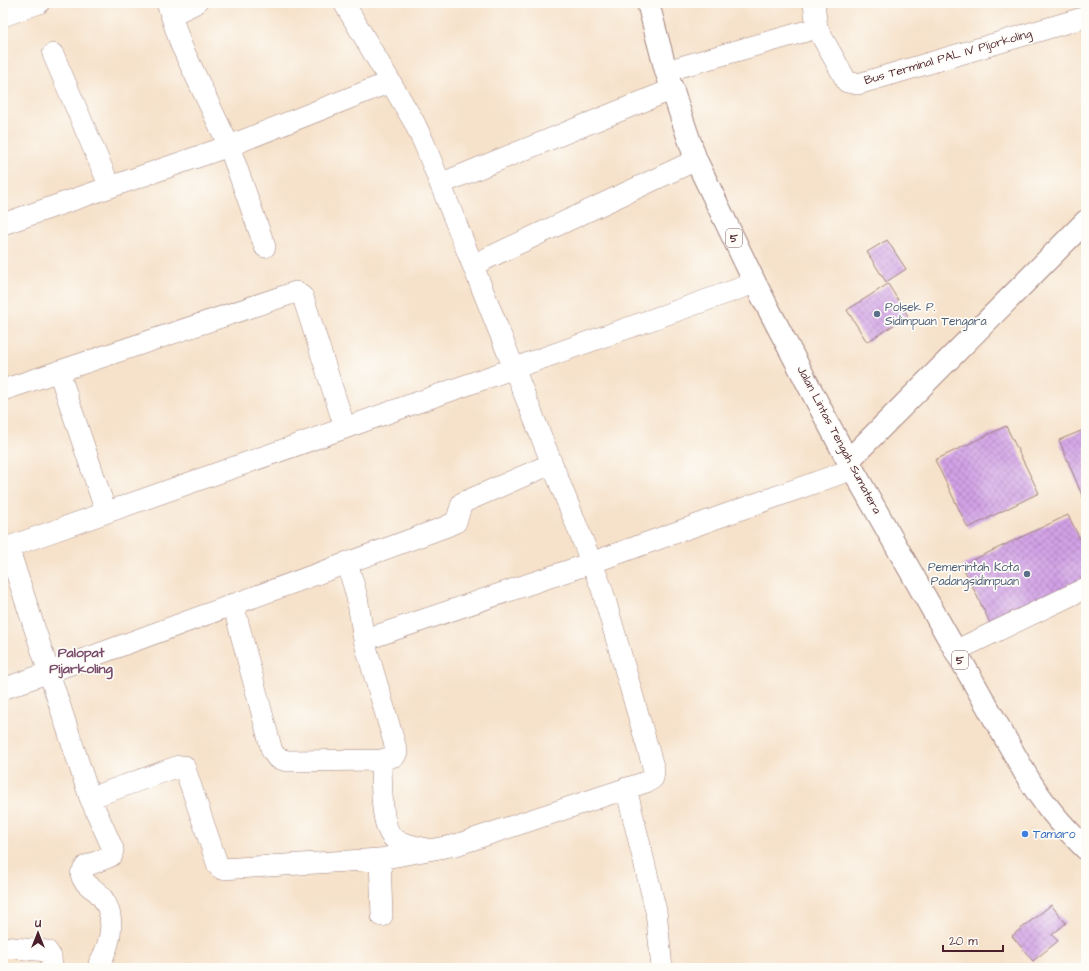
<svg xmlns="http://www.w3.org/2000/svg" width="1089" height="971" viewBox="0 0 1089 971" font-family="'Architects Daughter',sans-serif">
<defs>
<pattern id="building-cross-hatch" width="8" height="8" patternUnits="userSpaceOnUse"><rect width="8" height="8" fill="#d1a1e6"/><path d="M0 0l8 8M0 8l8-8" fill="none" stroke="#ac83bb"/></pattern>
</defs>
<rect width="100%" height="100%" fill="#fdfcf7"/>
<filter id="ink" filterUnits="userSpaceOnUse"><feTurbulence type="fractalNoise" baseFrequency=".025" numOctaves="2"/><feDisplacementMap in="SourceGraphic" scale="8" xChannelSelector="R" yChannelSelector="G"/><feConvolveMatrix kernelMatrix="1 2 1 2 8 2 1 2 1" color-interpolation-filters="sRGB"/></filter>
<filter id="wash" filterUnits="userSpaceOnUse"><feTurbulence type="fractalNoise" baseFrequency=".012" numOctaves="4" result="noise"/><feDisplacementMap in="SourceGraphic" scale="16" xChannelSelector="R" yChannelSelector="G"/><feGaussianBlur stdDeviation="0.9" result="paint"/><feColorMatrix in="noise" values="0 0 0 0 0 0 0 0 0 0 0 0 0 0 0 0 0 1.4 0 .05"/><feComposite in="paint" operator="in"/></filter>
<g filter="url(#wash)">
<rect width="100%" height="100%" fill="#f6e2cb"/>
<g id="blocks">
<!-- building -->
<path fill="url(#building-cross-hatch)" d="M 887,240 L 906,269 L 886,282 L 867,252 Z
M 888,284 L 908,316 L 867,342 L 847,310 Z
M 1006,426 L 1039,493 L 968,528 L 935,460 Z
M 1086,429 L 1086,505 L 1059,440 Z
M 1068,515 L 1086,551 L 1086,578 L 990,623 L 962,565 Z
M 1051,905 L 1066,923 L 1052,935 L 1058,941 L 1033,961 L 1012,936 Z"/>
</g>
</g>
<g filter="url(#ink)">
<use href="#blocks" fill-opacity="0" stroke="#a0807b" stroke-width="1"/>
<g fill="none" stroke-linecap="round" stroke-linejoin="round">
<defs>
<path id="minor" d="M 167,3 L 181,45 L 229,146 L 265,247
M 814,3 L 817,28 L 847,82 L 858,84 L 1086,17
M 171,15 L 196,3
M 3,16 L 39,3
M 53,54 L 110,187
M 666,71 L 817,28
M 440,184 L 673,89
M 3,224 L 229,146 L 390,82
M 473,265 L 696,160
M 59,372 L 106,512
M 3,390 L 296,292 L 303,297 L 345,428
M 8,547 L 90,798 L 179,766 L 184,766 L 218,866 L 222,869 L 380,859 L 456,845 L 649,781 L 653,778 L 654,770 L 602,589 L 424,143 L 414,122 L 344,3
M 3,549 L 755,283
M 347,562 L 357,597 L 364,640
M 233,604 L 272,751 L 277,758 L 287,761 L 381,760 L 395,756 L 397,752 L 364,640 L 591,563 L 853,469
M 955,651 L 1086,588
M 3,689 L 445,527 L 456,522 L 462,503 L 551,464
M 381,760 C 382,778 379,831 396,840 C 405,845 416,846 426,849
M 626,788 L 656,911 L 662,968
M 90,798 L 113,849 L 112,855 L 109,857 L 86,866 L 81,874 C 83,883 91,887 97,892 C 118,912 112,942 99,964
M 380,859 L 382,916
M 3,947 L 47,951 L 51,957 L 52,968"/>
<path id="major" d="M 848,461 L 1086,221"/>
<path id="highway" d="M 648,3 L 666,71 L 696,160 L 755,283 L 848,461 L 1025,773 C 1043,804 1061,824 1086,849"/>
</defs>
<!-- minor casing -->
<use href="#minor" stroke="#a0807b" stroke-width="22"/>
<!-- major casing -->
<use href="#major" stroke="#a0807b" stroke-width="24"/>
<!-- highway casing -->
<use href="#highway" stroke="#a0807b" stroke-width="24"/>
<!-- minor -->
<use href="#minor" stroke="#fff" stroke-width="21"/>
<!-- major -->
<use href="#major" stroke="#fff" stroke-width="22"/>
<!-- highway -->
<use href="#highway" stroke="#fff" stroke-width="22"/>
</g>
</g>
<!-- markers -->
<g fill="#5c6f8a" stroke="#fdfcf7" stroke-width="1.5">
<circle cx="877" cy="314" r="4"/>
<circle cx="1027" cy="574" r="4"/>
</g>
<circle fill="#3f7fe0" stroke="#fdfcf7" stroke-width="1.5" cx="1025" cy="834" r="4"/>
<g text-anchor="middle" dominant-baseline="central" stroke-width="3.5" stroke-linejoin="round" paint-order="stroke">
<!-- shield labels -->
<g fill="#fdfcf7" stroke="#806168" stroke-width="1">
<rect x="726" y="229" width="16" height="18" rx="3"/>
<rect x="952" y="651" width="16" height="18" rx="3"/>
</g>
<g font-size="11" font-weight="bold" fill="#4a1f2b">
<text x="734" y="238">5</text>
<text x="960" y="660">5</text>
</g>
<!-- street labels -->
<g font-size="12" fill="#4a1f2b" stroke="#fdfcf7">
<text transform="translate(948 57) rotate(-16)">Bus Terminal PAL IV Pijorkoling</text>
<text transform="translate(839 440) rotate(62)">Jalan Lintas Tengah Sumatera</text>
</g>
<!-- service labels -->
<g font-size="12" fill="#4e5e75" stroke="#fdfcf7" text-anchor="start">
<text x="885" y="307">Polsek P.<tspan x="885" dy="14">Sidimpuan Tengara</tspan></text>
<text x="1019" y="567" text-anchor="end">Pemerintah Kota<tspan x="1019" dy="14">Padangsidimpuan</tspan></text>
</g>
<!-- shop labels -->
<g font-size="12" fill="#366cbe" stroke="#fdfcf7" text-anchor="start">
<text x="1033" y="834">Tamaro</text>
</g>
<!-- quarter labels -->
<g font-size="14" font-weight="bold" fill="#794c6c" stroke="#fdfcf7">
<text x="81" y="653">Palopat<tspan x="81" dy="16">Pijarkoling</tspan></text>
</g>
</g>
<!-- margin -->
<rect width="1089" height="971" fill="none" stroke="#fdfcf7" stroke-width="16"/>
<!-- north arrow -->
<g transform="translate(38 933)" stroke="#fdfcf7" stroke-width="3" paint-order="stroke">
<path d="M0-3L7 15L0 10L-7 15Z" fill="#4a1f2b"/>
<text y="-6" font-size="11" font-weight="bold" text-anchor="middle" fill="#4a1f2b">U</text>
</g>
<!-- scale -->
<path d="M943 945v6h60v-6" fill="none" stroke="#4a1f2b" stroke-width="2"/>
<text x="949" y="945" font-size="12" fill="#4a1f2b" stroke="#fdfcf7" stroke-width="3" paint-order="stroke">20 m</text>
</svg>
